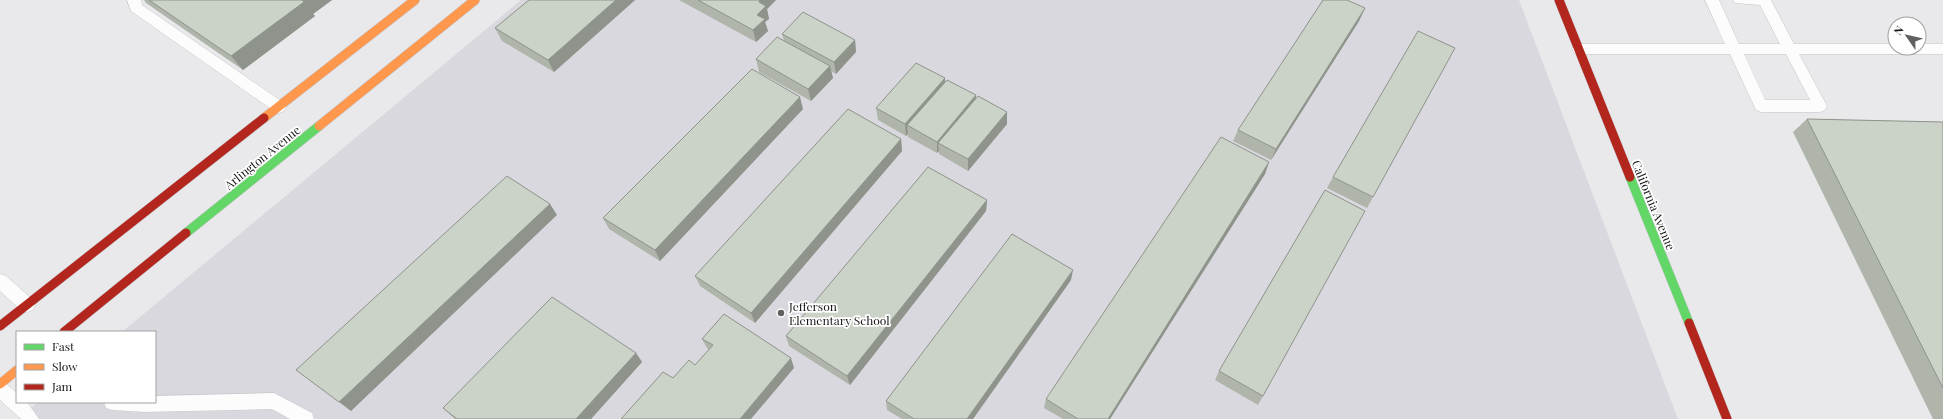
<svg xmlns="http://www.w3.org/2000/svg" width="1943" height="419" viewBox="0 0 1943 419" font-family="'Playfair Display',serif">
<rect width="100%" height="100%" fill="#e9e9ec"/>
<!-- built -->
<path fill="#d8d8de" d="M 521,0 L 1519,0 L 1678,419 L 18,419 L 38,402 L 155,402 L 155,332 L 122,332 Z"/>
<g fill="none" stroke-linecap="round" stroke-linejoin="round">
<defs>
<path id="lane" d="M 127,0 L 141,0 L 142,5 L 284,103 L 286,107 L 284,111 L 279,113 L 274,111 L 131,11 Z
M 1705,0 L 1719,0 L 1739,44 L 1780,44 L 1760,5 L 1735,3 L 1733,0 L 1771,0 L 1794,44 L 1895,44 L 1895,48 L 1919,48 L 1919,44 L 1943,44 L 1943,54 L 1799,54 L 1827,106 L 1825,110 L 1820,112 L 1761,112 L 1756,110 L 1730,54 L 1579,54 L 1574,53 L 1572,49 L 1574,45 L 1579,44 L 1725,44 ZM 1744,54 L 1786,54 L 1810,100 L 1765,100 Z
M 0,274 L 6,276 L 33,300 L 35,305 L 33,310 L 27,312 L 21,310 L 0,291 Z
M 0,381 L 6,384 L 17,393 L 17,402 L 27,402 L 39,419 L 21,419 L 0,400 Z
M 274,393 L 312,413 L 314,419 L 290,419 L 272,409 L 144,412 L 112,410 L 106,408 L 104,402 L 155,402 L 155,396 Z"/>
<path id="fast" d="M 1630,177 L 1689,323
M 186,233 L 319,126"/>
<path id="slow" d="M 264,118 L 415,0
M 319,126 L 475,0
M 0,384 L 17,370"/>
<path id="jam" d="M 1559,0 L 1630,177
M 1689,323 L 1727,419
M 0,326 L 264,118
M 64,332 L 186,233"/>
</defs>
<!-- lane casing -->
<use href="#lane" stroke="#c6c6c9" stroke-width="1"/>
<!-- fast casing -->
<use href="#fast" stroke="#c6c6c9" stroke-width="10"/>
<!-- slow casing -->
<use href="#slow" stroke="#c6c6c9" stroke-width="10"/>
<!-- jam casing -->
<use href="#jam" stroke="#c6c6c9" stroke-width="10"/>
<!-- lane -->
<use href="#lane" fill="#fcfcfc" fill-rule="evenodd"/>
<!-- fast -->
<use href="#fast" stroke="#63d668" stroke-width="9"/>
<!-- slow -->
<use href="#slow" stroke="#ff974d" stroke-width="9"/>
<!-- jam -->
<use href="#jam" stroke="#b3261e" stroke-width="9"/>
</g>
<!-- wall -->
<path fill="#afb5ab" d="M 144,0 L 332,0 L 313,14 L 315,16 L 243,70 L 146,3 Z
M 529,0 L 635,0 L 554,72 L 502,41 L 495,28 Z
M 679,0 L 776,0 L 767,9 L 769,19 L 765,22 L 768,31 L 756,42 Z
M 1365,8 L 1359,21 L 1271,160 L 1233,141 L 1238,130 Z
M 782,34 L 855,40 L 856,52 L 836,74 L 831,71 L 833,78 L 811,101 L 759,72 L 756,59 L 784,41 Z
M 945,82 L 976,98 L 1007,112 L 1007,124 L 968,171 L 939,154 L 939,151 L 937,153 L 908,137 L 908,134 L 906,136 L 878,120 L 876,108 Z
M 803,109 L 660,261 L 609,229 L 603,218 Z
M 1807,119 L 1943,122 L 1943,419 L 1933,419 L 1793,132 Z
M 901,139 L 902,151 L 755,323 L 700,286 L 695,276 Z
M 1269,162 L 1265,174 L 1110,419 L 1063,419 L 1044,408 L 1046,399 Z
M 1333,177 L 1373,197 L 1367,208 L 1327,188 Z
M 987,200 L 986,211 L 850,385 L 789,346 L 786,336 Z
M 1071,280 L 973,419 L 902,419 L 887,410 L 886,401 Z
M 702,339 L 794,368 L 673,378 L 695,365 L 709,350 L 707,348 Z
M 636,353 L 642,362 L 591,419 L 455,419 L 443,408 Z
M 1219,371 L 1263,396 L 1258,405 L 1215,380 Z"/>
<!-- shaded-wall -->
<path fill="#8e938b" d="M 302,0 L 332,0 L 313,14 L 315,16 L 243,70 L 231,56 Z
M 616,0 L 635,0 L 554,72 L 548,60 Z
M 760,0 L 776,0 L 767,9 L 769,19 L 765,22 L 768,31 L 756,42 L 753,30 L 757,15 L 759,2 Z
M 1365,8 L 1359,21 L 1271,160 L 1276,149 Z
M 855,40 L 856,52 L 836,74 L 834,62 Z
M 830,66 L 833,78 L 811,101 L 808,89 Z
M 945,78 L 945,90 L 907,125 L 908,134 L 906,136 L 905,124 Z
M 976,95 L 976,107 L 938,143 L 939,151 L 937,153 L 937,142 Z
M 800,97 L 803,109 L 660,261 L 655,250 Z
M 1007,112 L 1007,124 L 968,171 L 968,159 Z
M 901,139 L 902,151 L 755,323 L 751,313 Z
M 1269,162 L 1265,174 L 1110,419 L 1108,419 Z
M 987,200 L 986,211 L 850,385 L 847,376 Z
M 550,204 L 557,215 L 351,411 L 339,402 Z
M 1073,270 L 1071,280 L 973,419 L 967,419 Z
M 636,353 L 642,362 L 591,419 L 576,419 Z
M 791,358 L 794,368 L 751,419 L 740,419 Z"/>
<!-- building -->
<path fill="#cbd2c7" stroke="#8e938b" d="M 149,0 L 302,0 L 304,2 L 231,56 Z
M 529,0 L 616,0 L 548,60 L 495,28 Z
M 698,0 L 760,0 L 759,2 L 766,6 L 757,15 L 765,19 L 753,30 Z
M 1323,0 L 1347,0 L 1365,8 L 1276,149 L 1238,130 Z
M 803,12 L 855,40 L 834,62 L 782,34 Z
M 1418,31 L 1455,48 L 1373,197 L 1333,177 Z
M 777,37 L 830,66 L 808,89 L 756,59 Z
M 916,63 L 945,78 L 905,124 L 876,108 Z
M 752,69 L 800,97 L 655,250 L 603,218 Z
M 947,80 L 976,95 L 937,142 L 907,125 Z
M 978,96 L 1007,112 L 968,159 L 938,143 Z
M 848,109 L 901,139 L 751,313 L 695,276 Z
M 1807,119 L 1943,122 L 1943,388 Z
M 1221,137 L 1269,162 L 1108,419 L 1078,419 L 1046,399 Z
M 928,167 L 987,200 L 847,376 L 786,336 Z
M 507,176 L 550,204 L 339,402 L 296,370 Z
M 1325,190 L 1365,211 L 1263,396 L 1219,371 Z
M 1012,234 L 1073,270 L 967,419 L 914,419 L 886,401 Z
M 552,297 L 636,353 L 576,419 L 457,419 L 443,408 Z
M 724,314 L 791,358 L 740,419 L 621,419 L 663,372 L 673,378 L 689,360 L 695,365 L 713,345 L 702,339 Z"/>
<!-- markers -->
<circle fill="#606062" stroke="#fff" stroke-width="1.5" cx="781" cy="313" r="4"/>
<g text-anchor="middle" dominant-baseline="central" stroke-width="3.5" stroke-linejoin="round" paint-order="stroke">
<!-- street labels -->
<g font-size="12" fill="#171718" stroke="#fff">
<text transform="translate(262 157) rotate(-39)">Arlington Avenue</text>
<text transform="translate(1654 205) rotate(68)">California Avenue</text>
</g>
<!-- poi labels -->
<g font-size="12" fill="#171718" stroke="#fff" text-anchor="start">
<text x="789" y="306">Jefferson<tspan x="789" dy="14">Elementary School</tspan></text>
</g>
</g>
<!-- legend -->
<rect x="16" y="331" width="140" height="72" fill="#ffffff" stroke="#a2a2a3"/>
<rect x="24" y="344" width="20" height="6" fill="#63d668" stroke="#a2a2a3"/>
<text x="52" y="351" font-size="12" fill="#171718">Fast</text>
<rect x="24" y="364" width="20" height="6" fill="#ff974d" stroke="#a2a2a3"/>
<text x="52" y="371" font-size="12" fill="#171718">Slow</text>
<rect x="24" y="384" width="20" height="6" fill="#b3261e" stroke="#a2a2a3"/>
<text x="52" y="391" font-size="12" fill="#171718">Jam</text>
<!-- north arrow -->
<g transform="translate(1907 36) rotate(304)"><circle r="19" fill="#ffffff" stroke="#a2a2a3"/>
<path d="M0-3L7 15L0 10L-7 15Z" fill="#606062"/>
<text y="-6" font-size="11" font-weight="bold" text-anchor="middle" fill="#171718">N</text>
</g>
</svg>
